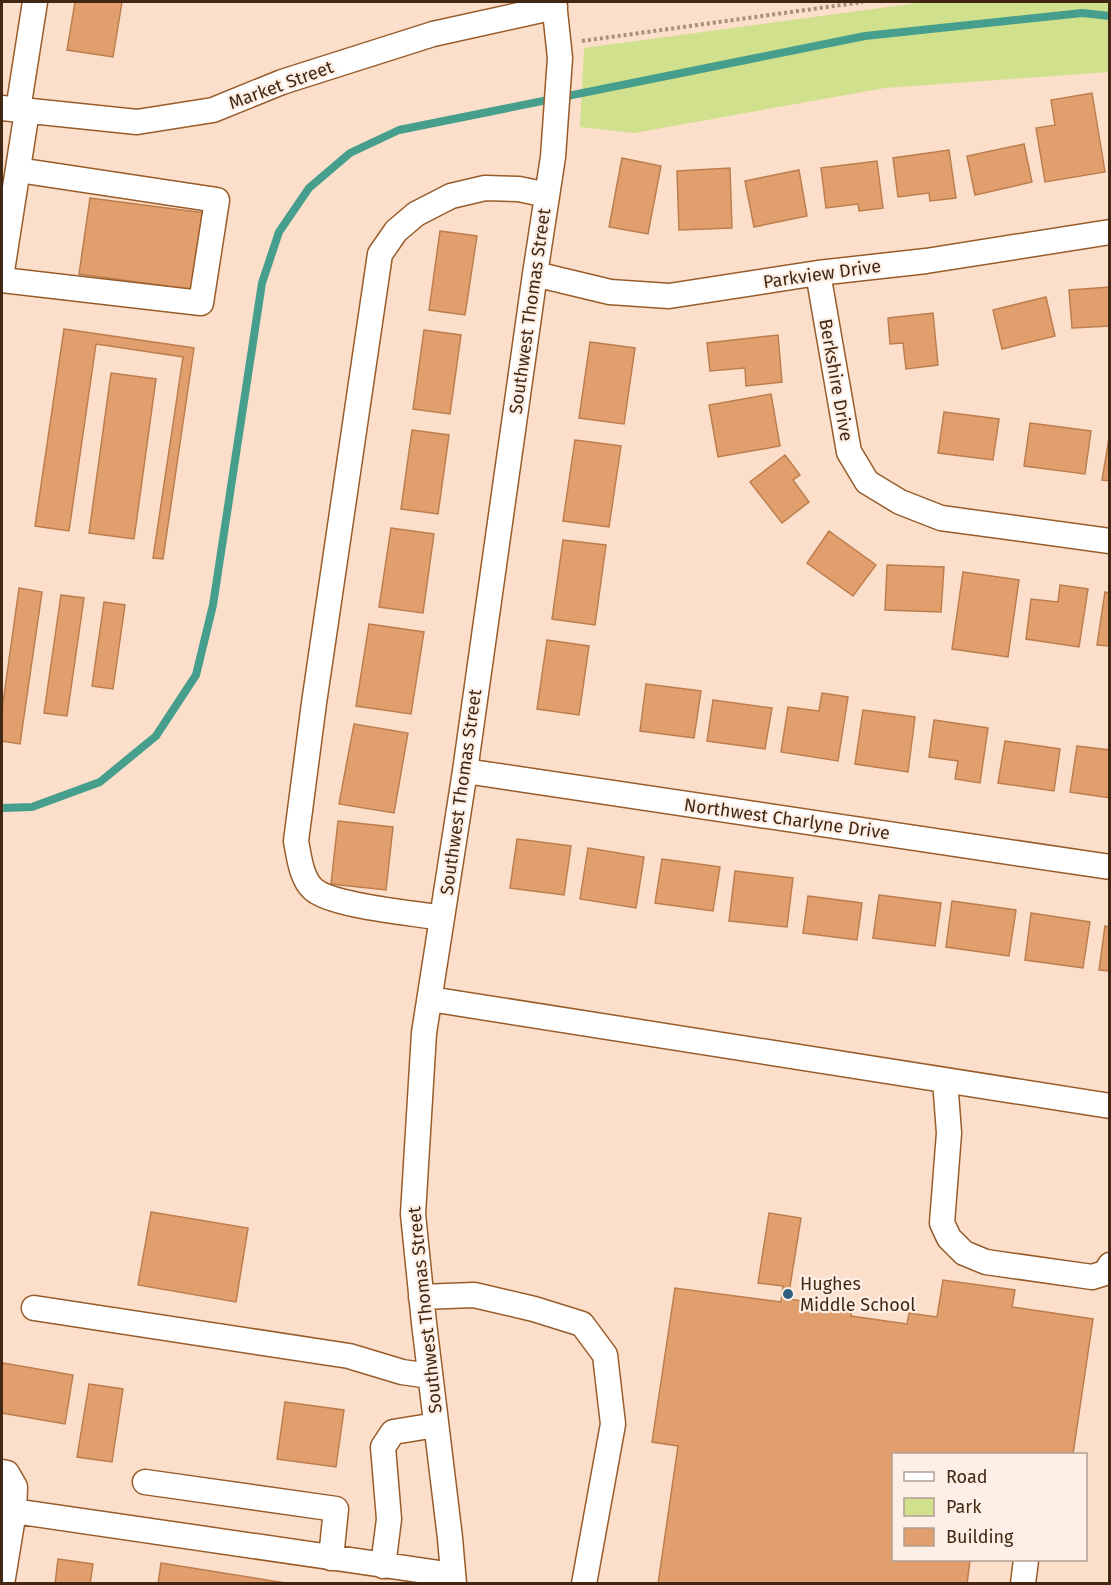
<svg xmlns="http://www.w3.org/2000/svg" width="1111" height="1585" viewBox="0 0 1111 1585" font-family="'Fira Sans',sans-serif">
<rect width="100%" height="100%" fill="#fbdfcb"/>
<!-- green -->
<path fill="#d0e08c" d="M 925,2 L 1109,2 L 1109,72 L 885,88 L 634,133 L 580,127 L 584,48 Z"/>
<g fill="none" stroke-linecap="round" stroke-linejoin="round">
<!-- stream -->
<path stroke="#469e8c" stroke-width="8" d="M 2,808 L 32,807 L 100,782 L 156,736 L 196,675 L 213,605 L 262,283 L 279,232 L 309,188 L 350,153 L 399,130 L 865,36 L 1082,13 L 1110,16"/>
</g>
<!-- building -->
<path fill="#e19f6e" stroke="#bd7e4d" stroke-width="1.5" d="M 75,2 L 122,2 L 113,57 L 67,50 Z
M 1092,93 L 1105,172 L 1045,182 L 1036,128 L 1055,125 L 1051,100 Z
M 1024,144 L 1032,182 L 975,195 L 967,156 Z
M 949,150 L 956,198 L 930,201 L 929,193 L 898,197 L 893,158 Z
M 622,158 L 661,166 L 648,234 L 609,227 Z
M 877,161 L 883,208 L 859,211 L 858,204 L 826,208 L 821,168 Z
M 730,168 L 732,228 L 679,230 L 677,171 Z
M 799,170 L 807,216 L 754,227 L 745,181 Z
M 90,198 L 205,213 L 194,290 L 79,274 Z
M 440,231 L 477,236 L 465,315 L 429,310 Z
M 1110,287 L 1110,326 L 1072,328 L 1069,290 Z
M 1046,297 L 1055,336 L 1002,349 L 993,310 Z
M 933,313 L 938,365 L 906,369 L 903,343 L 890,344 L 888,318 Z
M 64,329 L 194,348 L 163,559 L 153,558 L 183,357 L 96,344 L 69,531 L 35,526 Z
M 424,330 L 461,335 L 450,414 L 413,409 Z
M 778,335 L 782,382 L 746,386 L 745,368 L 710,371 L 707,343 Z
M 590,342 L 635,348 L 624,424 L 579,418 Z
M 111,373 L 156,379 L 134,539 L 89,533 Z
M 771,394 L 780,446 L 718,457 L 709,405 Z
M 944,412 L 999,419 L 993,460 L 938,453 Z
M 1030,423 L 1091,431 L 1085,474 L 1024,466 Z
M 412,430 L 449,435 L 438,514 L 401,509 Z
M 1110,432 L 1110,481 L 1102,480 Z
M 575,440 L 621,446 L 609,527 L 563,521 Z
M 785,455 L 800,475 L 793,480 L 809,502 L 782,523 L 750,482 Z
M 391,528 L 434,534 L 423,613 L 379,607 Z
M 829,531 L 876,565 L 853,596 L 807,563 Z
M 563,540 L 606,545 L 595,625 L 552,619 Z
M 887,565 L 944,567 L 941,612 L 885,610 Z
M 963,572 L 1019,580 L 1008,657 L 952,649 Z
M 1060,585 L 1088,589 L 1079,647 L 1026,639 L 1031,599 L 1058,602 Z
M 19,588 L 42,592 L 20,744 L 2,741 L 2,710 Z
M 1105,592 L 1110,593 L 1110,646 L 1097,645 Z
M 61,595 L 84,598 L 67,716 L 44,713 Z
M 104,602 L 125,605 L 113,689 L 92,686 Z
M 369,624 L 424,632 L 411,714 L 356,706 Z
M 547,640 L 589,646 L 579,715 L 537,709 Z
M 646,684 L 701,691 L 694,738 L 640,731 Z
M 822,693 L 848,697 L 838,761 L 781,752 L 788,707 L 819,711 Z
M 713,700 L 772,708 L 765,749 L 707,741 Z
M 863,710 L 915,717 L 908,772 L 855,764 Z
M 934,720 L 988,728 L 980,783 L 955,779 L 958,761 L 929,757 Z
M 354,724 L 408,733 L 394,813 L 339,804 Z
M 1005,741 L 1060,749 L 1054,791 L 998,783 Z
M 1077,746 L 1110,750 L 1110,798 L 1070,792 Z
M 338,821 L 393,827 L 386,890 L 331,884 Z
M 517,839 L 571,846 L 564,895 L 510,888 Z
M 588,848 L 644,857 L 636,908 L 580,899 Z
M 662,859 L 720,867 L 713,911 L 655,903 Z
M 735,871 L 793,878 L 787,927 L 729,921 Z
M 879,895 L 941,903 L 935,946 L 873,938 Z
M 808,896 L 862,903 L 857,940 L 803,933 Z
M 952,901 L 1016,910 L 1009,956 L 946,947 Z
M 1031,913 L 1090,922 L 1083,968 L 1025,960 Z
M 1105,926 L 1110,927 L 1110,971 L 1099,970 Z
M 151,1212 L 248,1228 L 236,1302 L 138,1285 Z
M 769,1213 L 801,1218 L 788,1299 L 852,1308 L 851,1316 L 907,1324 L 909,1313 L 937,1317 L 943,1280 L 1015,1290 L 1012,1307 L 1093,1319 L 1073,1454 L 894,1454 L 894,1560 L 970,1560 L 967,1584 L 658,1584 L 678,1446 L 652,1442 L 675,1288 L 781,1302 L 783,1286 L 758,1283 Z
M 3,1363 L 73,1375 L 65,1424 L 2,1413 L 2,1369 Z
M 89,1384 L 123,1389 L 112,1462 L 77,1457 Z
M 285,1402 L 344,1410 L 336,1467 L 277,1459 Z
M 58,1559 L 93,1564 L 90,1584 L 55,1584 Z
M 161,1563 L 292,1584 L 158,1584 Z"/>
<g fill="none" stroke-linecap="round" stroke-linejoin="round">
<defs>
<path id="minor" d="M 2,108 L 137,122 L 213,110 L 282,82 L 433,34 L 555,7
M 18,110 L 35,2
M 2,271 L 27,111
M 818,273 L 849,452 L 867,482 L 900,502 L 941,518 L 1110,541
M 535,274 L 610,292 L 669,296 L 818,273 L 926,261 L 1110,232
M 2,280 L 201,303 L 217,200 L 18,170
M 465,771 L 1110,867
M 442,918 C 414,913 331,906 313,889 C 301,878 299,856 296,841 L 314,703 L 380,254 L 396,231 L 416,214 L 451,196 L 485,188 L 519,189 L 547,195
M 430,999 L 1110,1106
M 945,1080 L 949,1133 L 942,1223 L 949,1238 L 964,1253 L 986,1262 L 1092,1277 L 1105,1273 L 1110,1265
M 421,1297 L 474,1295 L 534,1309 L 582,1324 L 605,1355 L 613,1424 L 584,1584
M 34,1308 L 349,1356 L 402,1372 L 430,1376
M 2,1472 L 7,1473 L 15,1487 L 14,1511 L 2,1584
M 145,1482 L 336,1509 L 331,1558
M 14,1511 L 453,1575
M 383,1566 L 389,1519 L 383,1447 L 393,1432 L 436,1425
M 454,1584 L 450,1538 L 424,1323 L 413,1214 L 424,1033 L 465,771 L 535,274 L 553,157 L 560,58 L 554,2
M 1023,1584 L 1026,1560"/>
</defs>
<!-- minor casing -->
<use href="#minor" stroke="#985c2b" stroke-width="27"/>
<!-- path -->
<path stroke="#aa8f7b" stroke-width="4" stroke-dasharray="3 3" stroke-linecap="butt" d="M 582,41 L 863,2"/>
<!-- minor -->
<use href="#minor" stroke="#fff" stroke-width="24"/>
</g>
<!-- markers -->
<circle fill="#2e5f7d" stroke="#feefe6" stroke-width="2" cx="788" cy="1294" r="6"/>
<g text-anchor="middle" dominant-baseline="central" stroke-width="4.5" stroke-linejoin="round" paint-order="stroke">
<!-- street labels -->
<g font-size="18" fill="#422813" stroke="#feefe6">
<text transform="translate(281 85) rotate(-20)">Market Street</text>
<text transform="translate(822 274) rotate(-8)">Parkview Drive</text>
<text transform="translate(530 311) rotate(-82)">Southwest Thomas Street</text>
<text transform="translate(836 380) rotate(80)">Berkshire Drive</text>
<text transform="translate(461 792) rotate(-82)">Southwest Thomas Street</text>
<text transform="translate(787 819) rotate(8)">Northwest Charlyne Drive</text>
<text transform="translate(425 1310) rotate(-96)">Southwest Thomas Street</text>
</g>
<!-- poi labels -->
<g font-size="18" fill="#422813" stroke="#feefe6" text-anchor="start">
<text x="800" y="1284">Hughes<tspan x="800" dy="21">Middle School</tspan></text>
</g>
</g>
<!-- border -->
<rect width="1111" height="1585" fill="none" stroke="#422813" stroke-width="6"/>
<!-- legend -->
<rect x="892" y="1453" width="195" height="108" fill="#feefe6" stroke="#b39f92" stroke-width="1.5"/>
<rect x="904" y="1472" width="30" height="9" fill="#ffffff" stroke="#b39f92" stroke-width="1.5"/>
<text x="946" y="1483" font-size="18" fill="#422813">Road</text>
<rect x="904" y="1498" width="30" height="18" fill="#d0e08c" stroke="#b39f92" stroke-width="1.5"/>
<text x="946" y="1513" font-size="18" fill="#422813">Park</text>
<rect x="904" y="1528" width="30" height="18" fill="#e19f6e" stroke="#b39f92" stroke-width="1.5"/>
<text x="946" y="1543" font-size="18" fill="#422813">Building</text>
</svg>
